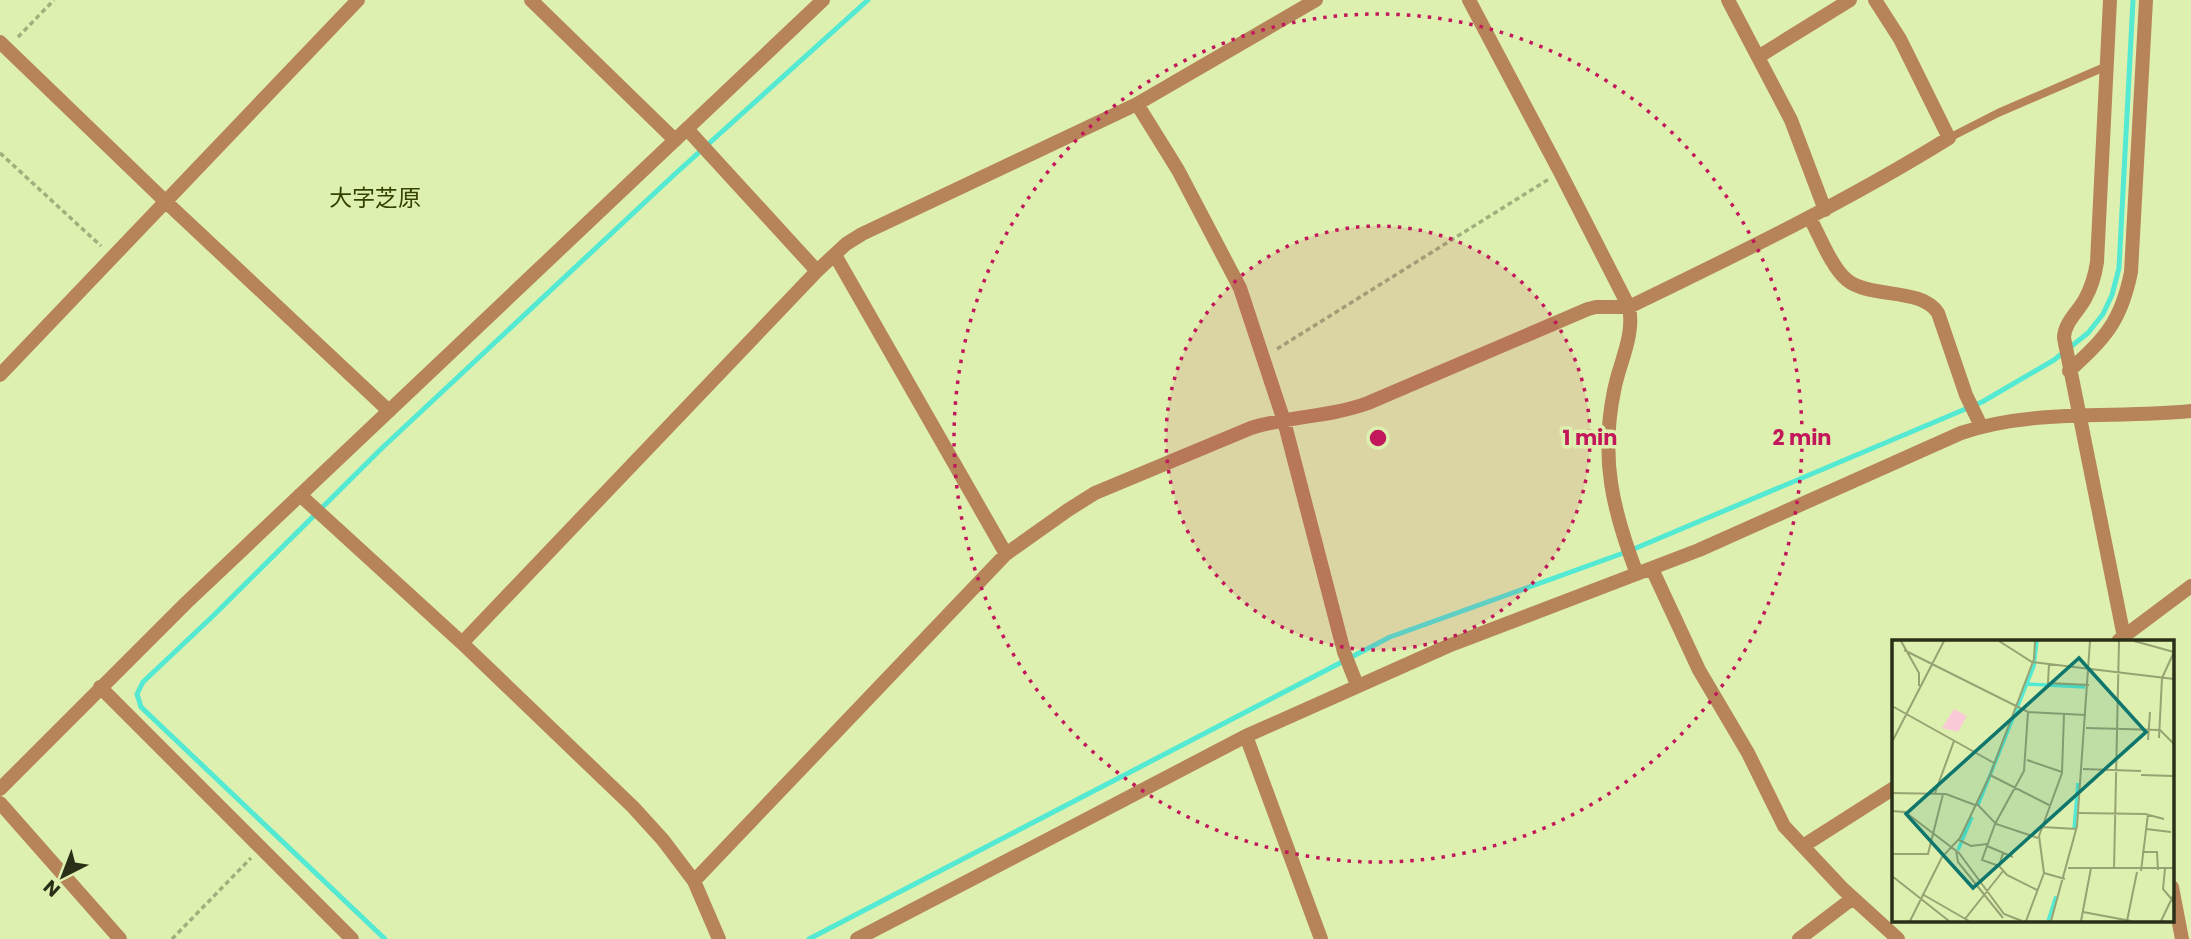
<svg xmlns="http://www.w3.org/2000/svg" width="2191" height="939" viewBox="0 0 2191 939" font-family="Poppins,'Noto Sans JP',sans-serif">
<rect width="100%" height="100%" fill="#def0af"/>
<g fill="none" stroke-linecap="round" stroke-linejoin="round">
<!-- stream -->
<path stroke="#53e9d2" stroke-width="5" d="M 385,939 L 141,707 L 137,694 L 143,682 L 214,615 L 381,449 L 675,174 L 868,0
M 809,939 L 1390,637 L 1629,551 L 1982,402 L 2054,360 L 2088,333 L 2103,314 L 2112,295 L 2119,268 L 2133,0"/>
<!-- path -->
<path stroke="#a1af7c" stroke-width="3.5" stroke-dasharray="5 3.5" stroke-linecap="butt" d="M 18,37 L 54,0
M 0,153 L 101,246
M 1277,349 L 1549,179
M 172,939 L 251,858"/>
<!-- service -->
<path stroke="#b78459" stroke-width="8" d="M 1949,138 L 1998,113 L 2107,66"/>
<!-- minor -->
<path stroke="#b78459" stroke-width="14" d="M 531,0 L 675,140
M 1469,0 L 1560,172 L 1629,307 C 1635,336 1619,363 1614,391 C 1600,459 1613,511 1637,574
M 1728,0 L 1791,120 L 1825,210
M 2110,0 L 2097,262 C 2095,276 2091,288 2085,299 C 2078,312 2064,323 2064,338 L 2125,642
M 0,42 L 166,202 L 389,411
M 1758,57 L 1850,0
M 1137,104 L 1178,170 L 1240,288 L 1284,421 L 1344,652 L 1357,685
M 687,129 L 817,271
M 1810,218 C 1819,235 1832,268 1847,280 C 1871,299 1921,287 1938,313 L 1966,395 L 1981,426
M 835,255 L 1006,554
M 2069,371 C 2105,338 2121,322 2131,272 L 2146,0
M 0,375 L 358,0
M 300,495 L 462,643 L 633,807 L 663,840 L 694,881 L 719,939
M 1652,569 L 1699,670 L 1748,753 L 1784,826 L 1843,889 L 1898,939
M 2119,640 L 2191,586
M 462,643 L 817,271 L 846,244 L 862,234 L 1137,104 L 1316,0
M 100,687 L 352,939
M 1246,736 L 1321,939
M 1803,846 L 1894,788
M 694,881 L 1006,554 L 1068,510 L 1095,493 L 1251,428 C 1289,416 1330,417 1368,403 L 1588,309 L 1596,307 L 1629,307 C 1738,254 1846,202 1949,138 L 1900,39 L 1875,0
M 2172,887 L 2182,939
M 857,939 L 1246,736 L 1448,646 L 1699,550 L 1961,433 C 2035,408 2115,419 2191,411
M 1799,939 L 1853,898"/>
<!-- tertiary -->
<path stroke="#b78459" stroke-width="14" d="M 0,789 L 186,603 L 823,0
M 0,803 L 120,939"/>
</g>
<!-- distance rings -->
<circle cx="1378" cy="438" r="212" fill="#c2185b" fill-opacity=".12"/>
<g fill="none" stroke="#c2185b" stroke-width="3.5" stroke-dasharray="3.5 7">
<circle cx="1378" cy="438" r="212"/>
<circle cx="1378" cy="438" r="424"/>
</g>
<g text-anchor="middle" dominant-baseline="central" stroke-width="7" stroke-linejoin="round" paint-order="stroke">
<!-- quarter labels -->
<g font-size="23" fill="#364200" stroke="#def0af">
<text x="375" y="198">大字芝原</text>
</g>
</g>
<!-- overview -->
<g transform="translate(1892 640)">
<rect width="282" height="282" fill="#def0af"/>
<path d="M 62,69 L 75,76 L 66,92 L 50,88 Z" fill="#facbd7"/>
<path fill="none" stroke="#53e9d2" stroke-width="3.5" d="M 136,44 L 193,47M 86,165 L 142,26 L 145,1M 182,189 L 186,143M 66,210 L 80,177M 156,281 L 164,256"/>
<path fill="none" stroke="#96a372" stroke-width="2" d="M 9,1 L 27,33 L 27,46M 107,1 L 140,22 L 282,39M 242,1 L 282,12M 12,10 L 136,72 L 194,75M 157,24 L 156,43 L 197,45M 0,66 L 102,123M 194,88 L 268,90 L 282,104M 267,98 L 270,38 L 282,12M 256,100 L 258,72M 0,102 L 52,1M 135,120 L 170,132M 191,129 L 249,131M 98,135 L 157,165M 249,135 L 282,136M 0,153 L 54,154 L 83,165M 43,153 L 62,101M 84,163 L 104,184 L 146,198M 0,171 L 13,172 L 67,213 L 112,274 L 130,281M 187,173 L 253,174 L 272,179M 150,187 L 185,189M 254,189 L 279,192M 67,200 L 79,206 L 95,204M 95,206 L 121,217M 64,210 L 66,222 L 111,278M 250,212 L 265,212 L 266,230M 111,213 L 107,226 L 115,235 L 145,250M 0,214 L 36,214 L 51,154M 107,226 L 90,220 L 103,184 L 132,131 L 136,72M 176,228 L 282,228M 222,229 L 227,1M 273,229 L 271,249 L 282,262M 249,231 L 256,174M 152,233 L 173,239M 0,236 L 57,281M 30,254 L 77,281M 191,272 L 239,281M 73,279 L 111,231M 18,281 L 50,217 L 68,198 L 98,135 L 142,19 L 143,1M 134,281 L 152,233 L 147,196 L 170,133 L 172,74M 159,281 L 185,186 L 198,1M 189,281 L 199,228M 235,281 L 245,232M 269,281 L 282,254"/>
<path fill="#0f766e" fill-opacity="0.15" stroke="#0f766e" stroke-width="3.5" d="M 187,18 L 254,92 L 81,248 L 14,174 Z"/>
<rect width="282" height="282" fill="none" stroke="#2a3017" stroke-width="3.5"/>
</g>
<circle cx="1378" cy="438" r="10" fill="#c2185b" stroke="#def0af" stroke-width="3.5"/>
<g font-size="21" text-anchor="middle" font-weight="bold" fill="#c2185b" stroke="#def0af" stroke-width="7" stroke-linejoin="round" paint-order="stroke">
<text x="1590" y="445">1 min</text>
<text x="1802" y="445">2 min</text>
</g>
<!-- north arrow -->
<g transform="translate(63 876) rotate(222)" stroke="#def0af" stroke-width="5" paint-order="stroke">
<path d="M0-5L12 26L0 18L-12 26Z" fill="#2a3017"/>
<text y="-10" font-size="19" font-weight="bold" text-anchor="middle" fill="#2a3017">N</text>
</g>
</svg>
